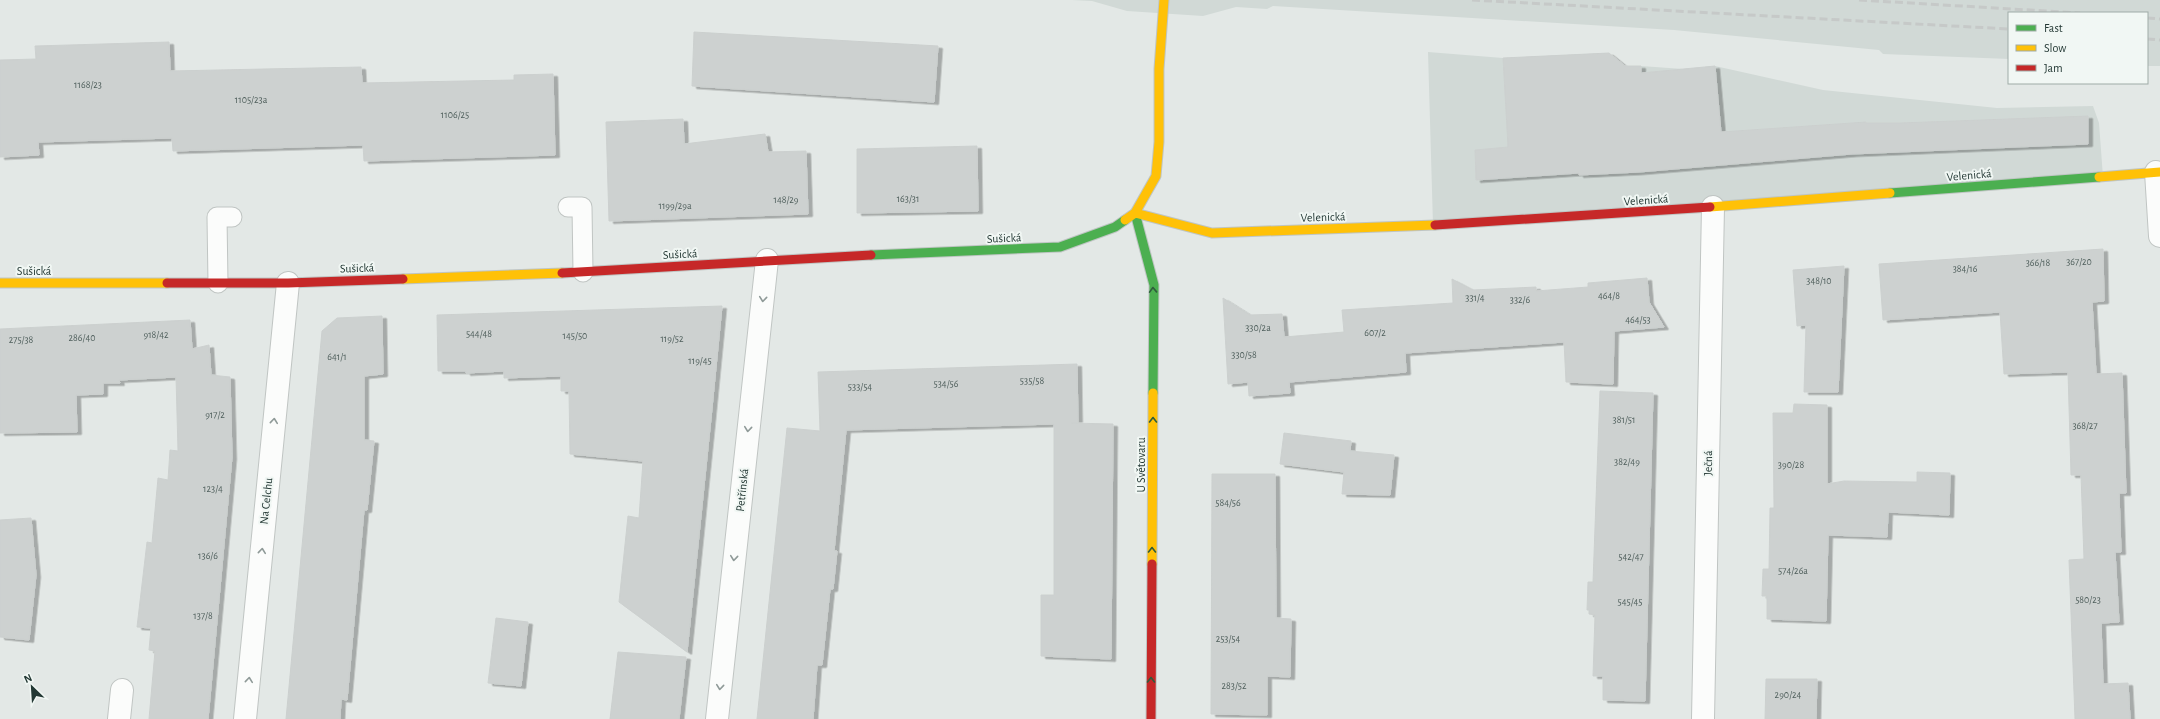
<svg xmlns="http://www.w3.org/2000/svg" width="2160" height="719" viewBox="0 0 2160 719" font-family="'Alegreya Sans',sans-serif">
<defs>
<filter id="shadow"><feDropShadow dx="4.5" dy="2.5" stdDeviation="0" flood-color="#0004"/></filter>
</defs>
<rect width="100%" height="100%" fill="#e3e8e6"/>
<!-- built -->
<path fill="#d1d9d6" d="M 1072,0 L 2160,0 L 2160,66 L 2147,66 L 2147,13 L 2009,13 L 2009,59 L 1883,54 L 1879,50 L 1674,30 L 1273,6 L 1267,9 L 1236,7 L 1203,16 L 1127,11 L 1092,1 Z
M 1428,52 L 1503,58 L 1609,53 L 1610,67 L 1641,66 L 1683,69 L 1715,66 L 1823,90 L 1997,108 L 2093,106 L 2099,123 L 2103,177 L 1433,225 Z"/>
<!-- building -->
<path fill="#cdd1d0" stroke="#ccd0cf" filter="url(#shadow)" d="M 694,32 L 938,46 L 934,102 L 692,86 Z
M 169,42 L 170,71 L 361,67 L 362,83 L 514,80 L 514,75 L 553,74 L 555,155 L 364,161 L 363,145 L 173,151 L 172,138 L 38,142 L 39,155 L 0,157 L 0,60 L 36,59 L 35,46 Z
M 1609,53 L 1625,66 L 1641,66 L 1641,73 L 1715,66 L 1721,132 L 1866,122 L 1866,123 L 1900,123 L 2088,116 L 2088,144 L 1852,154 L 1639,172 L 1579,175 L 1579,173 L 1476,180 L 1475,150 L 1508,147 L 1503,58 Z
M 683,119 L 684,144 L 765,134 L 768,152 L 806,151 L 808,214 L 609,221 L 606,122 Z
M 977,146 L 978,211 L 857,213 L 857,149 Z
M 2103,249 L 2104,301 L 2092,302 L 2096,374 L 2122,373 L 2126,493 L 2119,493 L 2121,552 L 2115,552 L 2119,622 L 2101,623 L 2103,684 L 2128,683 L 2130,719 L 2075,719 L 2069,560 L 2084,559 L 2081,475 L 2071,475 L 2068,372 L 2004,374 L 2000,312 L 1883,320 L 1879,264 Z
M 1844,266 L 1838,392 L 1804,392 L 1806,325 L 1797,326 L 1793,270 Z
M 1647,278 L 1649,302 L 1664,327 L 1614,331 L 1613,384 L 1566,382 L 1564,342 L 1405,353 L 1406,372 L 1289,382 L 1290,393 L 1249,396 L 1248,382 L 1228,384 L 1223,298 L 1250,315 L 1282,314 L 1284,337 L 1344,332 L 1342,310 L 1453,303 L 1452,279 L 1473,290 L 1536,287 L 1536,291 L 1588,287 L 1588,283 Z
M 722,306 L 711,418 L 687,652 L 619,602 L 628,516 L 639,518 L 643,461 L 570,454 L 569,391 L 561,391 L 561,376 L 504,378 L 504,371 L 466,373 L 466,371 L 438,371 L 437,315 Z
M 382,316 L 383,374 L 364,376 L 364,440 L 374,441 L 367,510 L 364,510 L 347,700 L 341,699 L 340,719 L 286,719 L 322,331 L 337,318 Z
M 190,320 L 192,349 L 209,345 L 211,375 L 230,377 L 232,457 L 208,719 L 149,719 L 155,651 L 149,650 L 151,628 L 137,627 L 147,542 L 152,543 L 158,478 L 168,480 L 170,450 L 178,451 L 176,377 L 119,380 L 120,383 L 103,383 L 103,394 L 76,395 L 77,432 L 0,433 L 0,329 Z
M 1077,364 L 1078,423 L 1071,423 L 1113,424 L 1111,659 L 1041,656 L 1041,595 L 1054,595 L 1054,424 L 846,430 L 834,551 L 837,551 L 833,589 L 830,589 L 822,665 L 817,665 L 813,719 L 757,719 L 787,428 L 820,431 L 818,372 Z
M 1600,391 L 1653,393 L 1645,701 L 1603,700 L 1603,676 L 1593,676 L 1595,615 L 1589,614 L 1589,610 L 1587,610 L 1588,582 L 1593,582 Z
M 1794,404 L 1827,405 L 1827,484 L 1844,481 L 1917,482 L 1917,472 L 1950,473 L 1949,515 L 1888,512 L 1887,537 L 1828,535 L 1826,621 L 1767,619 L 1767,596 L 1762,596 L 1763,569 L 1769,569 L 1770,508 L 1774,508 L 1773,413 L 1793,413 Z
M 1284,433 L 1351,441 L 1350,451 L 1394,455 L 1390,495 L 1342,494 L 1344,472 L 1280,464 Z
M 1212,474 L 1275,474 L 1276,618 L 1291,619 L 1290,677 L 1267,676 L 1267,715 L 1211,714 Z
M 31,518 L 36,575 L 29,640 L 0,637 L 0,520 Z
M 496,618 L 528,622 L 521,686 L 488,683 Z
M 618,652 L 686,657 L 679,719 L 610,719 Z
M 1766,679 L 1817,679 L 1816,719 L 1765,719 Z"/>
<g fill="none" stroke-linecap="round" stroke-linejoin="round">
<defs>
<path id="lane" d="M 568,207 L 582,207 L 583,272
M 218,283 L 217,217 L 232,217"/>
<path id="street" d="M 2156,172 L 2160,236
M 119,719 L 122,690
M 245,719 L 288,283
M 717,719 L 767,260
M 1703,719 L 1713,207"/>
<path id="fast" d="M 1890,193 L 2099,177
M 1135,213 L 1154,285 L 1153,393
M 871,255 L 1060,247 L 1115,227 L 1125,220"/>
<path id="slow" d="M 2099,177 L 2160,172
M 1710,207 L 1890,193
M 1135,213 L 1212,233 L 1435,225
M 1125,220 L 1135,213 L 1156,176 L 1159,142 L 1159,69 L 1164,0
M 403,279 L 562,273
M 0,283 L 167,283
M 1152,564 L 1153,393"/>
<path id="jam" d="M 1435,225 L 1710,207
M 562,273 L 871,255
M 167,283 L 288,283 L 403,279
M 1151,719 L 1152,564"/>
</defs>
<!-- lane casing -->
<use href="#lane" stroke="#c0c5c3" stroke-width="21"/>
<!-- street casing -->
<use href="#street" stroke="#c0c5c3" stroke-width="24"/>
<!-- fast casing -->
<use href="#fast" stroke="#bfc5c3" stroke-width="11"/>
<!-- slow casing -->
<use href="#slow" stroke="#bfc5c3" stroke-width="11"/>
<!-- jam casing -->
<use href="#jam" stroke="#bfc5c3" stroke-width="11"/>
<!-- lane -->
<use href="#lane" stroke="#fbfcfb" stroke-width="19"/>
<!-- street -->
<use href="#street" stroke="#fbfcfb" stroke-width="22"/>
<!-- fast -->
<use href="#fast" stroke="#4caf50" stroke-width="9"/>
<!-- slow -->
<use href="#slow" stroke="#ffc107" stroke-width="9"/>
<!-- jam -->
<use href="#jam" stroke="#c62828" stroke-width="9"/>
<!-- rail -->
<path stroke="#c6c9c8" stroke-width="3" stroke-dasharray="8 4" stroke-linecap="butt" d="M 1472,0 L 2009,29
M 1859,0 L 2080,13
M 2147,18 L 2160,19
M 2147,39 L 2160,40"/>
</g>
<!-- one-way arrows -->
<defs><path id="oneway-chevron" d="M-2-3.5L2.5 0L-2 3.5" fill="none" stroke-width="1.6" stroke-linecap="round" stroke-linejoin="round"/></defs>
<g stroke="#2f5c3c">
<use href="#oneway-chevron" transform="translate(1153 290) rotate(-92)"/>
<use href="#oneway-chevron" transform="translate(1153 420) rotate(-90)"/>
<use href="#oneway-chevron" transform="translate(1152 550) rotate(-90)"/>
<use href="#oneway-chevron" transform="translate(1151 680) rotate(-90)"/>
</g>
<g stroke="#8f9a98">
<use href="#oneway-chevron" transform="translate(763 299) rotate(96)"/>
<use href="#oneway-chevron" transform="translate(274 421) rotate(-84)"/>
<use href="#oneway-chevron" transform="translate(748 429) rotate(96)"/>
<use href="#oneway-chevron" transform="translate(262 551) rotate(-84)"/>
<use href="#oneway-chevron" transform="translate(734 558) rotate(96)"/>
<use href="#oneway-chevron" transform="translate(249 680) rotate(-84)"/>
<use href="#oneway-chevron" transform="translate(720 687) rotate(96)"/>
</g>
<g text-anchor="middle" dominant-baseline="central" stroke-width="4" stroke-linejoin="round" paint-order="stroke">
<!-- number labels -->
<g font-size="10" fill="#4e5e5b">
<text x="88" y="85">1168/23</text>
<text x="251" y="100">1105/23a</text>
<text x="455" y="115">1106/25</text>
<text x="908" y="199">163/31</text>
<text x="786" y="200">148/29</text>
<text x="675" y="206">1199/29a</text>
<text x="2079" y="262">367/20</text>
<text x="2038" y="263">366/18</text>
<text x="1965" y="269">384/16</text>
<text x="1819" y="281">348/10</text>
<text x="1609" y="296">464/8</text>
<text x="1475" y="298">331/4</text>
<text x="1520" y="300">332/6</text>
<text x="1638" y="320">464/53</text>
<text x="1258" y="328">330/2a</text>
<text x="1375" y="333">607/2</text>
<text x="479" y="334">544/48</text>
<text x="156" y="335">918/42</text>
<text x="575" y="336">145/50</text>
<text x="82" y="338">286/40</text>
<text x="672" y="339">119/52</text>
<text x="21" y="340">275/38</text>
<text x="1244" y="355">330/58</text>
<text x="337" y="357">641/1</text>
<text x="700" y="361">119/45</text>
<text x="1032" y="381">535/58</text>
<text x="946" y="384">534/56</text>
<text x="860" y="387">533/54</text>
<text x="215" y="415">917/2</text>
<text x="1624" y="420">381/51</text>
<text x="2085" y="426">368/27</text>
<text x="1627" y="462">382/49</text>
<text x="1791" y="465">390/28</text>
<text x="213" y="489">123/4</text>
<text x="1228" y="503">584/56</text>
<text x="208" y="556">136/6</text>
<text x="1631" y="557">542/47</text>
<text x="1793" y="571">574/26a</text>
<text x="2088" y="600">580/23</text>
<text x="1630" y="602">545/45</text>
<text x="203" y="616">137/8</text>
<text x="1228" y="639">253/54</text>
<text x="1234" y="686">283/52</text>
<text x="1788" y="695">290/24</text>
</g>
<!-- street labels -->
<g font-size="12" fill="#233834" stroke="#f1f7f4">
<text transform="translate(1969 175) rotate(-5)">Velenická</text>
<text transform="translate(1646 200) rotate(-4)">Velenická</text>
<text transform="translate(1323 217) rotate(-2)">Velenická</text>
<text transform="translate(1004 238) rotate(-3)">Sušická</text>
<text transform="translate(680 254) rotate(-3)">Sušická</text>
<text transform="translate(357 268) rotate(-2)">Sušická</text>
<text x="34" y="271">Sušická</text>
<text transform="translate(1708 463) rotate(-89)">Ječná</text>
<text transform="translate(1141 465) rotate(-90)">U Světovaru</text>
<text transform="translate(742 490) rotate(-84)">Petřínská</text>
<text transform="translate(266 501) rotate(-84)">Na Celchu</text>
</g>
</g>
<!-- legend -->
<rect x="2008" y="12" width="140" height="72" fill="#f1f7f4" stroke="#9faba7"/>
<rect x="2016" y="25" width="20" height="6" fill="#4caf50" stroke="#9faba7"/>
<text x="2044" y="32" font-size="12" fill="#233834">Fast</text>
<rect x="2016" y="45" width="20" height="6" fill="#ffc107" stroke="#9faba7"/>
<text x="2044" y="52" font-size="12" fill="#233834">Slow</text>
<rect x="2016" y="65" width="20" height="6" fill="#c62828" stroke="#9faba7"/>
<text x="2044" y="72" font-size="12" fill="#233834">Jam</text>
<!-- north arrow -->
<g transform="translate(32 687) rotate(335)" stroke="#f1f7f4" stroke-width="3" paint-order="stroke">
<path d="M0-3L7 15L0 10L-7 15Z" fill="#233834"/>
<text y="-6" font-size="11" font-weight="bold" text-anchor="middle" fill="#233834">N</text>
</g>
</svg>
